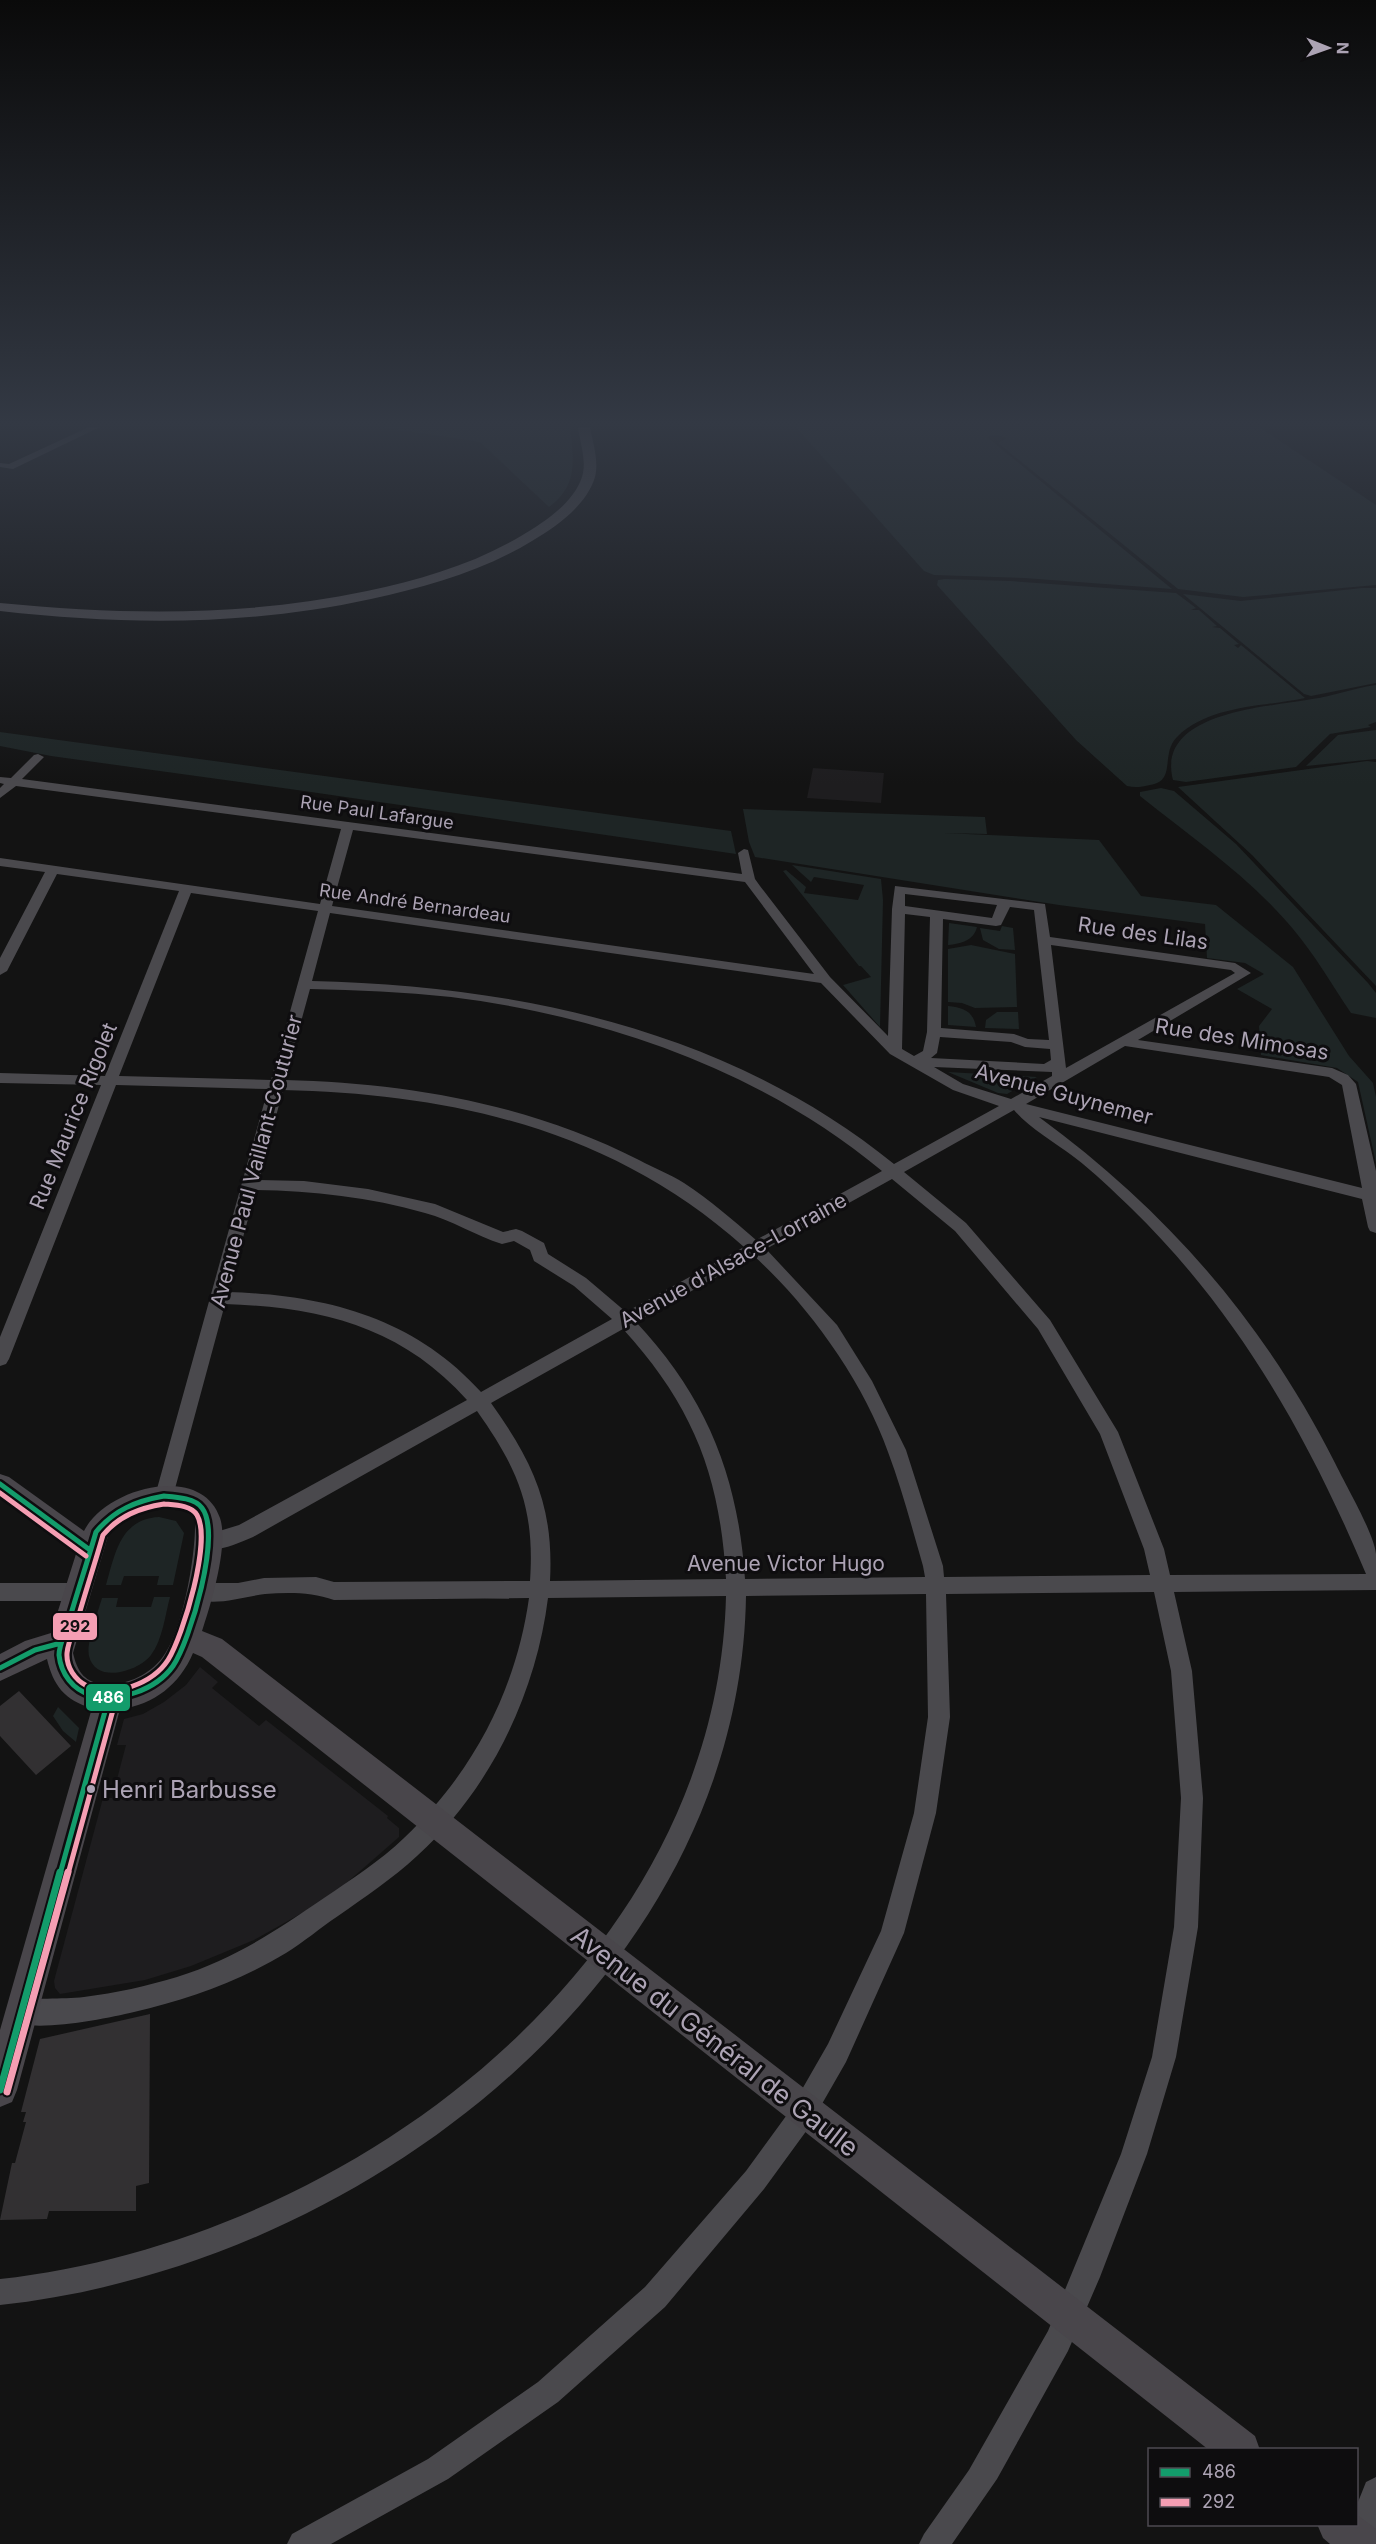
<svg xmlns="http://www.w3.org/2000/svg" width="1376" height="2544" viewBox="0 0 1376 2544" font-family="Inter,sans-serif">
<rect width="100%" height="100%" fill="#131313"/>
<!-- built -->
<path fill="#1e1d1f" d="M 813,768 L 884,773 L 881,803 L 807,798 Z
M 200,1667 L 218,1682 L 212,1688 L 259,1726 L 266,1720 L 388,1816 L 387,1818 L 399,1828 L 399,1837 L 343,1886 L 311,1908 L 254,1940 L 191,1966 L 145,1980 L 60,1994 L 55,1988 L 54,1981 L 103,1798 L 112,1798 L 126,1745 L 117,1745 L 124,1719 L 143,1714 L 164,1702 L 186,1685 Z"/>
<!-- green -->
<path fill="#1e2525" d="M 380,427 L 570,427 C 574,460 578,486 549,507 L 480,442 Z
M 796,427 L 1259,427 L 1376,505 L 1376,585 L 1243,597 L 1178,589 L 998,443 L 1007,438 L 997,435 L 987,437 L 1172,589 L 1024,578 L 934,575 L 924,571 Z
M 945,579 L 1010,581 L 1176,593 L 1196,608 L 1191,610 L 1199,610 L 1217,626 L 1212,627 L 1220,628 L 1239,644 L 1234,645 L 1238,648 L 1241,645 L 1305,698 C 1263,707 1209,705 1177,737 C 1160,754 1177,781 1150,785 C 1142,787 1135,788 1127,786 L 1076,740 L 937,585 L 938,580 Z
M 1362,588 L 1376,588 L 1376,683 L 1311,696 L 1304,694 L 1183,594 L 1241,601 Z
M 1376,685 L 1376,722 L 1368,725 L 1371,727 L 1330,734 L 1296,767 L 1186,782 L 1173,780 C 1155,711 1271,707 1312,699 C 1334,696 1354,688 1376,685 Z
M 1376,730 L 1376,759 L 1306,766 L 1338,735 Z
M 0,732 L 731,831 L 736,854 L 304,791 L 51,756 L 0,746 Z
M 1367,761 L 1376,762 L 1376,986 L 1252,855 L 1178,787 Z
M 1161,788 L 1174,791 L 1236,844 L 1368,983 L 1376,993 L 1376,1018 L 1351,1013 C 1332,985 1315,955 1293,929 C 1250,877 1192,838 1140,796 L 1140,792 Z
M 743,809 L 985,817 L 987,834 L 943,833 L 1099,840 L 1141,896 L 1216,905 L 1293,967 L 1349,1056 L 1373,1083 L 1376,1097 L 1376,1163 L 1358,1082 L 1337,1068 L 1261,1055 L 1259,1026 L 1272,1009 L 1237,989 L 1264,974 L 1245,963 L 1207,958 L 1205,924 L 1059,905 L 755,857 L 749,842 Z
M 792,865 L 881,879 L 883,900 L 880,1027 L 843,985 L 871,977 L 861,966 L 859,966 L 783,871 L 786,870 L 806,887 L 804,893 L 858,900 L 864,885 L 814,877 L 811,882 Z
M 949,923 L 977,927 C 974,940 961,944 948,945 Z
M 1002,926 L 1013,928 L 1015,950 L 999,949 L 983,940 L 980,928 L 1000,931 Z
M 971,945 L 1015,954 L 1017,1007 L 975,1008 L 962,1003 L 948,1002 L 948,949 Z
M 948,1006 C 964,1008 973,1011 976,1027 L 948,1025 Z
M 997,1012 L 1018,1012 L 1019,1029 L 985,1028 L 986,1020 Z
M 948,1072 L 1037,1077 L 1007,1094 L 998,1093 Z
M 159,1517 L 176,1521 L 184,1533 L 173,1585 L 157,1585 L 159,1576 L 124,1576 L 121,1585 L 106,1585 C 115,1554 120,1519 159,1517 Z
M 154,1597 L 170,1597 C 165,1615 163,1639 151,1655 C 139,1671 96,1685 89,1656 C 86,1643 98,1612 102,1598 L 118,1598 L 116,1607 L 151,1607 Z
M 58,1707 L 79,1728 L 76,1742 L 63,1731 L 53,1716 Z"/>
<!-- building -->
<path fill="#323032" d="M 19,1691 L 71,1746 L 36,1775 L 0,1736 L 0,1706 Z
M 150,2014 L 149,2183 L 136,2186 L 136,2211 L 49,2211 L 47,2219 L 0,2220 L 12,2163 L 15,2163 L 26,2122 L 23,2122 L 26,2112 L 21,2112 L 40,2039 Z"/>
<g fill="none" stroke-linecap="round" stroke-linejoin="round">
<!-- street -->
<path fill="#4a494d" fill-rule="evenodd" d="M 89,427 L 100,427 L 13,469 L 0,467 L 0,463 L 9,464 Z
M 38,754 L 44,757 L 22,779 L 742,874 L 738,853 L 744,849 L 748,850 L 755,879 L 760,886 L 830,977 L 888,1036 L 892,909 L 895,886 L 1045,904 L 1050,937 L 1235,963 L 1251,973 L 1138,1040 L 1332,1068 L 1348,1075 L 1356,1084 L 1376,1171 L 1376,1233 L 1370,1231 L 1368,1227 L 1362,1199 L 1039,1117 C 1166,1210 1264,1322 1335,1463 C 1345,1484 1374,1533 1376,1554 C 1376,1566 1376,1579 1376,1590 L 1174,1592 L 1192,1671 L 1203,1798 L 1198,1927 L 1176,2057 L 1147,2154 L 1100,2277 L 1068,2351 L 997,2479 L 952,2544 L 919,2544 L 924,2534 L 969,2470 L 1048,2331 L 1121,2154 L 1152,2057 L 1174,1927 L 1181,1798 L 1171,1671 L 1154,1592 L 946,1594 L 950,1717 L 936,1813 L 904,1933 L 846,2062 L 807,2130 L 764,2189 L 665,2307 L 558,2402 L 448,2479 L 331,2544 L 287,2544 L 292,2534 L 428,2459 L 538,2382 L 645,2287 L 746,2171 L 789,2112 L 828,2044 L 881,1931 L 914,1813 L 928,1717 L 926,1594 L 746,1596 C 740,1981 357,2267 0,2305 L 0,2279 C 345,2241 717,1967 726,1596 L 548,1598 C 536,1694 490,1790 417,1856 C 392,1879 365,1897 338,1916 C 320,1928 304,1942 286,1953 C 240,1981 186,2000 134,2012 C 105,2019 39,2032 12,2022 L 9,2013 L 12,2004 C 33,1996 62,2000 84,1997 C 116,1993 147,1986 177,1977 C 236,1958 274,1932 324,1898 C 352,1879 380,1861 404,1838 C 472,1774 516,1691 529,1598 L 334,1600 C 312,1592 288,1592 265,1594 C 241,1597 215,1607 191,1598 L 188,1592 L 191,1586 L 198,1583 L 238,1583 L 264,1578 L 316,1577 L 334,1582 L 530,1581 C 535,1508 518,1469 477,1411 L 253,1537 C 238,1543 219,1553 203,1548 L 200,1542 L 203,1536 L 239,1525 L 467,1400 C 401,1326 320,1307 225,1304 L 173,1496 L 171,1501 L 164,1504 L 157,1501 L 155,1496 L 268,1089 L 116,1085 L 9,1359 L 6,1364 L 0,1366 L 0,1337 L 101,1085 L 0,1083 L 0,1073 L 105,1076 L 179,891 L 57,874 L 7,971 L 0,975 L 0,958 L 45,872 L 0,866 L 0,858 L 320,904 L 341,829 L 16,786 L 0,798 L 0,788 L 4,784 L 0,783 L 0,777 L 11,778 L 34,755 ZM 353,830 L 745,882 L 814,974 L 332,906 ZM 191,893 L 318,911 L 271,1080 L 119,1076 ZM 905,894 L 997,905 L 992,918 L 905,906 ZM 1010,907 L 1034,910 L 1049,1040 L 1028,1039 L 1014,1034 L 941,1028 L 943,919 L 996,926 L 1001,925 ZM 330,913 L 821,983 L 890,1054 L 953,1090 L 999,1106 L 894,1164 C 729,1030 520,986 312,981 ZM 905,914 L 930,917 L 927,1032 L 923,1051 L 914,1056 L 902,1049 ZM 1051,945 L 1231,970 L 1235,973 L 1066,1068 ZM 310,989 C 357,990 404,992 451,997 C 605,1016 762,1071 882,1171 L 756,1240 C 733,1220 710,1200 684,1183 C 670,1174 654,1168 639,1160 C 529,1104 408,1083 285,1080 ZM 940,1037 L 1011,1042 L 1025,1047 L 1050,1049 L 1051,1060 L 1044,1064 L 931,1058 L 937,1053 ZM 1125,1046 L 1329,1077 L 1342,1085 L 1362,1188 L 1026,1104 ZM 934,1067 L 1052,1072 L 1052,1076 L 1011,1099 L 963,1084 ZM 283,1090 C 454,1094 613,1130 744,1247 L 626,1312 L 586,1278 L 548,1254 L 544,1243 L 522,1231 L 516,1229 L 503,1232 L 435,1204 L 368,1189 L 304,1181 L 259,1180 ZM 1014,1110 C 1028,1127 1054,1142 1074,1157 C 1094,1172 1113,1191 1131,1208 C 1238,1312 1309,1438 1366,1574 L 1170,1575 L 1164,1549 L 1118,1432 L 1050,1320 L 966,1223 L 904,1172 ZM 892,1179 L 955,1231 L 1038,1329 L 1100,1434 L 1144,1549 L 1150,1575 L 944,1577 L 943,1566 L 906,1450 L 872,1381 L 837,1325 L 766,1249 ZM 256,1190 C 313,1191 370,1197 425,1213 C 452,1220 476,1236 502,1244 L 514,1241 L 530,1250 L 534,1261 L 574,1286 L 612,1319 L 481,1392 C 413,1317 325,1295 228,1292 ZM 754,1256 C 809,1306 863,1381 888,1452 C 902,1489 912,1528 923,1566 L 925,1577 L 745,1579 C 738,1476 707,1398 636,1322 ZM 623,1329 C 693,1406 720,1475 726,1579 L 550,1581 C 554,1506 533,1462 491,1403 Z
M 0,1583 L 77,1583 L 84,1586 L 87,1592 L 84,1598 L 77,1601 L 0,1601 Z
M 1376,2477 L 1376,2538 L 1374,2544 L 1346,2544 L 1351,2524 L 1356,2524 L 1356,2507 L 1366,2482 Z"/>
<!-- secondary -->
<path fill="#49464b" fill-rule="evenodd" d="M 0,1474 L 9,1477 L 84,1531 C 105,1488 201,1462 220,1518 C 229,1545 211,1604 202,1631 L 222,1639 L 1255,2436 L 1260,2450 L 1209,2450 L 202,1657 L 193,1653 C 180,1684 154,1705 120,1709 L 17,2090 L 12,2102 L 0,2107 L 0,2030 L 92,1708 C 65,1701 53,1685 47,1659 L 0,1681 L 0,1654 L 25,1641 L 51,1633 L 76,1554 L 0,1498 ZM 164,1507 C 176,1508 190,1509 195,1521 C 196,1554 183,1632 162,1658 C 148,1676 123,1687 101,1684 C 83,1681 77,1670 73,1653 L 108,1536 C 122,1518 141,1510 164,1507 Z
M 1356,2514 L 1376,2529 L 1376,2544 L 1330,2544 L 1323,2538 L 1317,2524 L 1356,2524 Z"/>
<!-- primary -->
<path fill="#4d4b4f" fill-rule="evenodd" d="M 578,427 L 590,427 C 593,443 599,461 595,477 C 586,506 557,526 532,541 C 483,571 427,587 371,599 C 247,626 125,625 0,611 L 0,603 C 124,615 245,617 367,591 C 420,580 474,564 521,536 C 544,522 573,504 582,477 C 587,461 580,443 578,427 Z"/>
<defs>
<path id="bus-1-far1" d="M 0,1484 L 90,1550
M 164,1496 C 176,1497 195,1498 202,1508 C 222,1534 190,1641 173,1666 C 156,1690 118,1703 91,1695 C 73,1690 61,1674 59,1655 C 59,1645 65,1633 68,1624 C 77,1593 87,1563 96,1532 C 114,1510 136,1501 164,1496 Z
M 0,1668 L 35,1650 L 61,1643
M 60,1874 L 109,1697"/>
<path id="bus-1" d="M 0,2090 L 60,1872"/>
<path id="bus-2-far1" d="M 0,1493 L 86,1556
M 164,1504 C 174,1505 191,1505 197,1515 C 212,1540 183,1636 168,1660 C 153,1683 113,1699 87,1686 C 75,1680 66,1667 67,1653 C 68,1642 74,1629 78,1618 C 86,1590 95,1563 103,1535 C 119,1516 139,1508 164,1504 Z
M 68,1874 L 116,1699"/>
<path id="bus-2" d="M 7,2092 L 68,1872"/>
</defs>
<!-- bus-1-far1 casing -->
<use href="#bus-1-far1" stroke="#0e0d0f" stroke-width="10"/>
<!-- bus-1 casing -->
<use href="#bus-1" stroke="#0e0d0f" stroke-width="11"/>
<!-- bus-2-far1 casing -->
<use href="#bus-2-far1" stroke="#0e0d0f" stroke-width="10"/>
<!-- bus-2 casing -->
<use href="#bus-2" stroke="#0e0d0f" stroke-width="11"/>
<!-- bus-1-far1 -->
<use href="#bus-1-far1" stroke="#139c6b" stroke-width="5"/>
<!-- bus-1 -->
<use href="#bus-1" stroke="#139c6b" stroke-width="7"/>
<!-- bus-2-far1 -->
<use href="#bus-2-far1" stroke="#f59eb3" stroke-width="5"/>
<!-- bus-2 -->
<use href="#bus-2" stroke="#f59eb3" stroke-width="7"/>
</g>
<!-- sky -->
<linearGradient id="sky" x2="0" y2="1"><stop stop-color="#0a0a0a"/><stop offset="0.54" stop-color="#333944"/><stop offset="1" stop-color="#333944" stop-opacity="0"/></linearGradient>
<rect width="1376" height="784" fill="url(#sky)"/>
<!-- markers -->
<circle fill="#aca3b4" stroke="#0e0d0f" stroke-width="2" cx="91" cy="1789" r="5"/>
<g text-anchor="middle" dominant-baseline="central" stroke-width="6" stroke-linejoin="round" paint-order="stroke">
<!-- far-street labels -->
<g font-size="18" fill="#aca3b4" stroke="#0e0d0f">
<text transform="translate(377 812) rotate(8)">Rue Paul Lafargue</text>
<text transform="translate(415 903) rotate(8)">Rue André Bernardeau</text>
</g>
<!-- street labels -->
<g font-size="21" fill="#aca3b4" stroke="#0e0d0f">
<text transform="translate(1143 933) rotate(8)">Rue des Lilas</text>
<text transform="translate(1242 1039) rotate(9)">Rue des Mimosas</text>
<text transform="translate(1064 1094) rotate(15)">Avenue Guynemer</text>
<text transform="translate(73 1116) rotate(-68)">Rue Maurice Rigolet</text>
<text transform="translate(256 1161) rotate(-75)">Avenue Paul Vaillant-Couturier</text>
<text transform="translate(733 1260) rotate(-29)">Avenue d'Alsace-Lorraine</text>
<text x="786" y="1563">Avenue Victor Hugo</text>
</g>
<!-- near-bus labels -->
<g font-size="24" fill="#aca3b4" stroke="#0e0d0f" text-anchor="start">
<text x="102" y="1789">Henri Barbusse</text>
</g>
<!-- near-street labels -->
<g font-size="26" fill="#aca3b4" stroke="#0e0d0f">
<text transform="translate(715 2041) rotate(38)">Avenue du Général de Gaulle</text>
</g>
</g>
<g stroke="#0e0d0f" stroke-width="2">
<rect x="52" y="1612" width="46" height="29" rx="6" fill="#f59eb3"/>
<rect x="85" y="1683" width="46" height="29" rx="6" fill="#139c6b"/>
</g>
<g font-size="16" text-anchor="middle" font-weight="bold" fill="#fff">
<text x="108" y="1703">486</text>
</g>
<g font-size="16" text-anchor="middle" font-weight="bold" fill="#111">
<text x="75" y="1632">292</text>
</g>
<!-- legend -->
<rect x="1148" y="2448" width="210" height="78" fill="#0e0d0f" stroke="#4d4951" stroke-width="1.5"/>
<rect x="1160" y="2468" width="30" height="9" fill="#139c6b" stroke="#4d4951" stroke-width="1.5"/>
<text x="1202" y="2478" font-size="18" fill="#aca3b4">486</text>
<rect x="1160" y="2498" width="30" height="9" fill="#f59eb3" stroke="#4d4951" stroke-width="1.5"/>
<text x="1202" y="2508" font-size="18" fill="#aca3b4">292</text>
<!-- north arrow -->
<g transform="translate(1328 48) rotate(91)" stroke="#0e0d0f" stroke-width="4.5" paint-order="stroke">
<path d="M0-4.5L10 22L0 15L-10 22Z" fill="#aca3b4"/>
<text y="-9" font-size="16" font-weight="bold" text-anchor="middle" fill="#aca3b4">N</text>
</g>
</svg>
